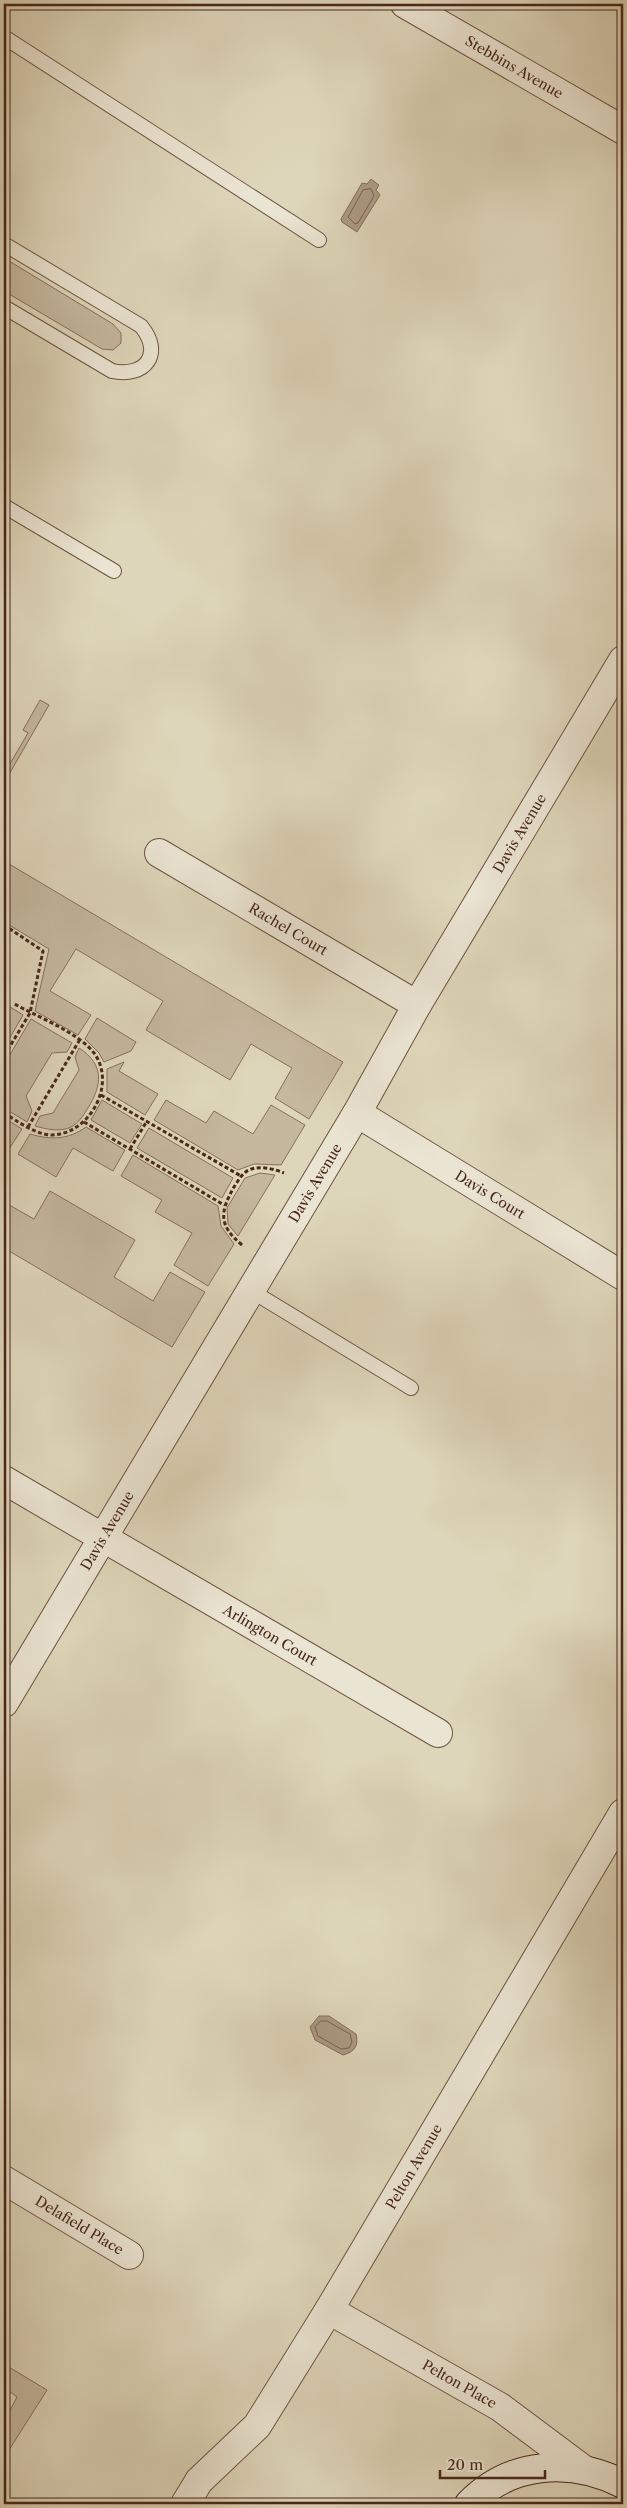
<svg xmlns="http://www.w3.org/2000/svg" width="627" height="2508" viewBox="0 0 627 2508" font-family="'Libre Caslon Text',serif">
<rect width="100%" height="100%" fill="#ded6ba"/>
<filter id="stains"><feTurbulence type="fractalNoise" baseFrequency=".004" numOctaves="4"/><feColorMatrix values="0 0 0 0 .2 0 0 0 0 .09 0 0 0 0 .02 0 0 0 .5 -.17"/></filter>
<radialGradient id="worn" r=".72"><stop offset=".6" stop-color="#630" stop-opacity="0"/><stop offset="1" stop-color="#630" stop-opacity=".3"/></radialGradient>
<!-- green -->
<path fill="#c5b89f" stroke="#876f5c" d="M 4,258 L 113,324 L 121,333 L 121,343 L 113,350 L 102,349 L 4,291 Z
M 40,700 L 49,705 L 4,783 L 4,774 L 28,733 L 23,730 Z
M 4,861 L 343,1062 L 309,1119 L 275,1098 L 292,1068 L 251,1044 L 230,1080 L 146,1030 L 163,1001 L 76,949 L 50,991 L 91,1015 L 78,1035 L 35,1011 L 49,949 L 4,922 Z
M 7,1005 L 23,1015 L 4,1048 L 4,1010 Z
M 97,1018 L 136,1042 L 131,1051 L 104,1062 L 99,1053 L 85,1039 Z
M 31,1019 L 72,1043 L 67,1052 L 52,1053 L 26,1096 L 32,1111 L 27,1122 L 4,1108 L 4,1065 Z
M 79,1048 C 105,1065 102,1085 88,1108 C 83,1116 78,1124 69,1128 C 58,1132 46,1129 35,1126 L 40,1116 L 53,1113 L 79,1070 L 75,1057 Z
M 124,1062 L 119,1071 L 158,1094 L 145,1115 L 107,1092 L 107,1069 Z
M 102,1100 L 142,1124 L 130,1143 L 91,1120 Z
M 166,1100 L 206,1123 L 214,1111 L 253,1134 L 271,1105 L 305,1125 L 281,1165 L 254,1164 L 238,1170 L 154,1120 Z
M 4,1118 L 22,1129 L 9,1149 L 4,1146 Z
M 86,1127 L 125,1150 L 113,1171 L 73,1148 L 56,1177 L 18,1154 L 30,1134 C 51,1140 68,1140 86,1127 Z
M 149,1128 L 233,1178 L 222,1198 L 137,1148 Z
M 133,1155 L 218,1206 L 221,1226 L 234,1244 L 208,1286 L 174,1265 L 192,1233 L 155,1212 L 162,1200 L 121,1176 Z
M 260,1173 L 275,1175 L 238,1236 L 228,1224 L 227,1208 L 245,1178 Z
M 50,1191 L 135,1240 L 114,1277 L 153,1301 L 170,1272 L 205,1292 L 172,1347 L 4,1248 L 4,1202 L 34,1219 Z
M 4,2364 L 47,2390 L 4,2458 L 4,2422 L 17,2397 L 4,2387 Z"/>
<!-- water -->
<path fill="#ab9a84" stroke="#846c5a" d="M 371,179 L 379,185 L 376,190 L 380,195 L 357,232 L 342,222 L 341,219 L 362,183 L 367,184 Z
M 319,2016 L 329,2016 L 356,2034 C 359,2045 355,2052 343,2055 L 315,2040 L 310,2027 Z"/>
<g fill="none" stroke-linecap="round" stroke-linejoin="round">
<!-- shore -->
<path stroke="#7a604f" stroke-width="1" d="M 371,189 L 374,196 L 358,223 L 355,224 L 348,217 L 363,190 Z
M 321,2021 L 327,2021 L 350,2034 L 352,2042 L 349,2048 L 341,2049 L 318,2036 L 315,2027 Z"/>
<defs>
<path id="lane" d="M 4,37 L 319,240
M 4,244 L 141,326 C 164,354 145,378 112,371 L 4,307
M 4,506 L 114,571
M 250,1290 L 411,1388"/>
<g id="street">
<path id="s1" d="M 405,4 L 623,130"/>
<path id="s2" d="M 159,853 L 417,1005"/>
<path id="s3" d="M 357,1113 L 623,1276"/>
<path id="s4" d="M 4,1480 L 438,1733"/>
<path id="s5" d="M 4,1703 L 357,1113 L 417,1005 L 623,660"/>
<path id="s6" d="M 4,2180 L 129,2255"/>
<path id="s7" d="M 329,2310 L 500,2407 L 583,2469"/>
<path id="s8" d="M 185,2504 L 199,2481 L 257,2426 L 329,2310 L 623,1813"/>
</g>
<path id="secondary" d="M 469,2504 C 511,2461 571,2458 623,2484"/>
</defs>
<!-- lane casing -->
<use href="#lane" stroke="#6e5242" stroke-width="16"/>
<!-- street casing -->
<use href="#street" stroke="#6e5242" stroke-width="30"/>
<!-- secondary casing -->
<use href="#secondary" stroke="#49261a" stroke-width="30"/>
<!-- path -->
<path stroke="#49261a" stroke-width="3" stroke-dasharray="4 2.5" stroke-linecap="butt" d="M 4,925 L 43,951 L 30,1013 L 4,1056
M 101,1095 L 241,1176
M 4,1113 C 17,1121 36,1135 52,1135 C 90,1134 117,1084 94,1053 C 78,1032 35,1016 13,1003
M 84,1122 L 224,1205
M 28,1127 L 79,1041
M 130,1149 L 147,1121
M 242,1245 C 218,1225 220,1212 234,1187 C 238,1181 242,1173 249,1170 C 260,1165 274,1169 284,1173"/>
<!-- lane -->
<use href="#lane" stroke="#eae4d2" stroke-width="14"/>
<!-- street -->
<use href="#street" stroke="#eae4d2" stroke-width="28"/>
<!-- secondary -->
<use href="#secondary" stroke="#eae4d2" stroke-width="28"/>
</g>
<g text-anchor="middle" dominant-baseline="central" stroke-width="4" stroke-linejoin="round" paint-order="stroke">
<!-- street labels -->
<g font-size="14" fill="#49261a" stroke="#eae4d2">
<text stroke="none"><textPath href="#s1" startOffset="126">Stebbins Avenue</textPath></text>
<text stroke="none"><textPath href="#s5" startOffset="1011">Davis Avenue</textPath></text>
<text stroke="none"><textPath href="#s2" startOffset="150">Rachel Court</textPath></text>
<text stroke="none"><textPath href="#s5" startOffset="606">Davis Avenue</textPath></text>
<text stroke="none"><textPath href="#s3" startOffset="156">Davis Court</textPath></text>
<text stroke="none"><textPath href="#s5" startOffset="201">Davis Avenue</textPath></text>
<text stroke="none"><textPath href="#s4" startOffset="308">Arlington Court</textPath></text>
<text stroke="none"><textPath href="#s8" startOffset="410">Pelton Avenue</textPath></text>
<text stroke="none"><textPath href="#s6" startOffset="88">Delafield Place</textPath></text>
<text stroke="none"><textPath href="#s7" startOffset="150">Pelton Place</textPath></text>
</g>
</g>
<!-- margin -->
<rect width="627" height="2508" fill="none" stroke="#ded6ba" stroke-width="20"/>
<rect x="5" y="5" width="617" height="2498" fill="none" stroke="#49261a" stroke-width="2.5"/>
<rect x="10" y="10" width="607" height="2488" fill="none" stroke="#49261a"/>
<!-- scale -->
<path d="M440 2470v8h105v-8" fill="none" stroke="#49261a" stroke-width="2.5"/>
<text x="447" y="2470" font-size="15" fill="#49261a" stroke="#eae4d2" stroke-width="4" paint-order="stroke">20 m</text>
<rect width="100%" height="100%" filter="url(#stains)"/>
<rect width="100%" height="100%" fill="url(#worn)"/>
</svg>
